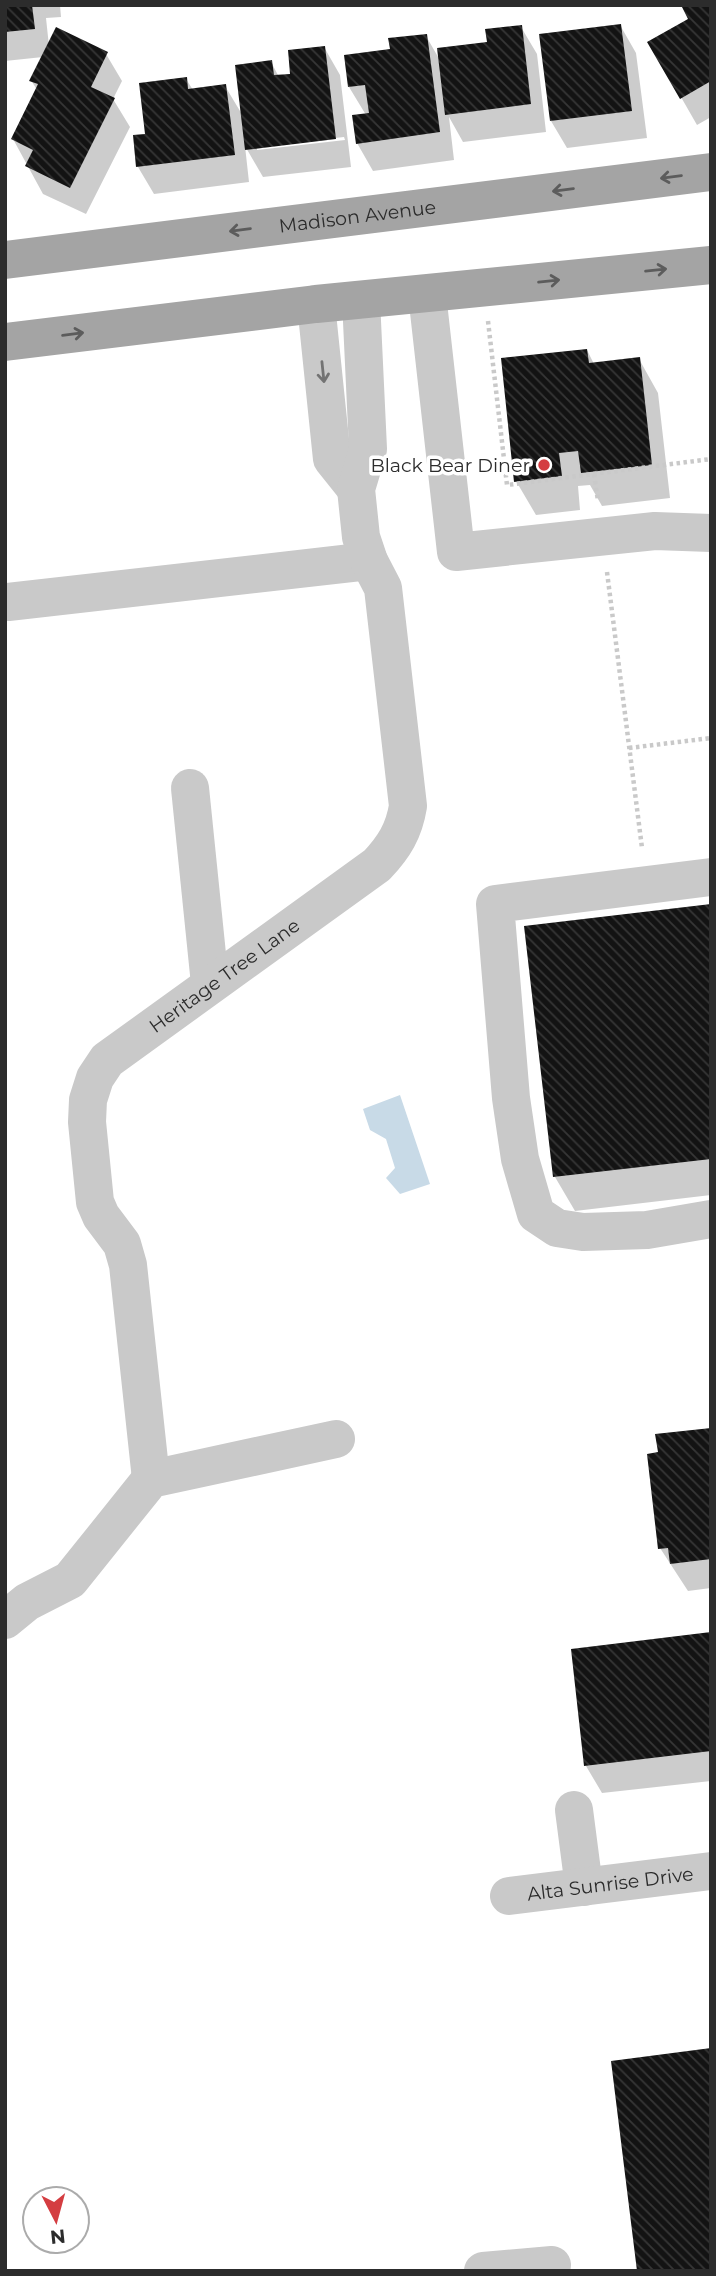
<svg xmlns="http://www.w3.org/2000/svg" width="716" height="2276" viewBox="0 0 716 2276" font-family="Montserrat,sans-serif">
<defs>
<pattern id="building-back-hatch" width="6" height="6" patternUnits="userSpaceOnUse" patternTransform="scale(1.75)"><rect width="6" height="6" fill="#131313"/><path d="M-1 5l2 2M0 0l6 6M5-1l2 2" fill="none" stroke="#363636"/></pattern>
</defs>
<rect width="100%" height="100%" fill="#fff"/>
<!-- water -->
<path fill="#c8dae7" d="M 400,1095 L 430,1184 L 400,1194 L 386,1178 L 395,1168 L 386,1139 L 370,1130 L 363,1109 Z"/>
<!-- shadow -->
<path fill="#0003" fill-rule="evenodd" d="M 5,5 L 60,5 L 61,17 L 46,18 L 49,46 L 106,54 L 122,81 L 113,99 L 130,127 L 86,214 L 43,194 L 13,139 L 37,90 L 31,80 L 43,57 L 5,61 Z
M 711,5 L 711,117 L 697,125 L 650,43 Z
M 620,25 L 636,53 L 647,138 L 567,148 L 551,121 Z
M 521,27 L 537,54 L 546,132 L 463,142 L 449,117 L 454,160 L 373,171 L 357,143 L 366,115 L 349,87 L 392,50 L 426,36 L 441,62 L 489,44 Z
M 324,47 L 340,75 L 351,167 L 263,177 L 245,146 L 249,182 L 154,194 L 138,167 L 147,135 L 186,79 L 193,90 L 225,86 L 243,116 L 271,62 L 279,77 L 292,75 ZM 344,137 L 345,140 L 257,150 L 257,147 Z
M 587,350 L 594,364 L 639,359 L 658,393 L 670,498 L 602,506 L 590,485 L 578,486 L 580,510 L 536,515 L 516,481 Z
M 711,905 L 711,1195 L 575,1211 L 555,1177 Z
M 711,1430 L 711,1588 L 688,1591 L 660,1548 L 660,1454 Z
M 711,1634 L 711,1781 L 602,1793 L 586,1766 Z"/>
<!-- building -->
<path fill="url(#building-back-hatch)" d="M 5,5 L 32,5 L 35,29 L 5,32 Z
M 681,5 L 711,5 L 711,81 L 680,99 L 647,42 L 688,19 Z
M 621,24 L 632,111 L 550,121 L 539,34 Z
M 522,25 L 531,104 L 445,115 L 437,48 L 487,42 L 485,29 Z
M 56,27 L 108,52 L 91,87 L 115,98 L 70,188 L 25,166 L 33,150 L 11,139 L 38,84 L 29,81 Z
M 427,34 L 440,132 L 356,144 L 352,115 L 369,113 L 365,85 L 348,87 L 344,55 L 390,49 L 388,38 Z
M 325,46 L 336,139 L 245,150 L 235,65 L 272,60 L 274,75 L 290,74 L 288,50 Z
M 187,77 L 188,89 L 226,84 L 235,155 L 136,167 L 133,135 L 145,134 L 139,83 Z
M 587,349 L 589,363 L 640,357 L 652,465 L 581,473 L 578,451 L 559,453 L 562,476 L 514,482 L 501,358 Z
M 711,904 L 711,1159 L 553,1177 L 524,926 Z
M 711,1428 L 711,1559 L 670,1564 L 668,1548 L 658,1549 L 647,1454 L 658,1452 L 655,1434 Z
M 711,1632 L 711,1751 L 584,1766 L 571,1649 Z
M 711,2048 L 711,2271 L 637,2271 L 611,2061 Z"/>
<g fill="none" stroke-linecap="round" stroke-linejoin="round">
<!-- path -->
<path stroke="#c9c9c9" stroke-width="4.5" stroke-dasharray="3.5 3.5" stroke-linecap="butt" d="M 488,321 L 507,485 L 711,459
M 594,474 L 598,501
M 607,572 L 642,848
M 629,748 L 711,738"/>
<!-- minor -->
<g stroke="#c9c9c9" stroke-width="38">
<path d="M 427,294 L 456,552 L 655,531 L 711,533"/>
<path d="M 316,304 L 332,459 L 356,489"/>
<path d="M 8,602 L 369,561"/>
<path d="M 190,788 L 210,984"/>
<path d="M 711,877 L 495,904 L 511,1098 L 520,1159 L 536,1214 L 557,1228 L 583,1232 L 647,1230 L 711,1219"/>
<path id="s1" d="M 151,1479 L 128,1265 L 122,1244 L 101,1216 L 95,1202 L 87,1122 L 88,1100 L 95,1078 L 107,1060 L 377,865 C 394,847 404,831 408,806 L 383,588 L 369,561 L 361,537 L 356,489 L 368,449 L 361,300"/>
<path d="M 5,1620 L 27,1602 L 70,1580 L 151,1479 L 336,1439"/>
<path d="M 574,1810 L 584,1887"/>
<path id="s2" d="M 509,1896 L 711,1871"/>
<path d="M 483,2271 L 552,2265"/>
</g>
<!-- major -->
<g stroke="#a4a4a4" stroke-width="38">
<path id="s3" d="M 5,260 L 711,172"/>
<path d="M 5,342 L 316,304 L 711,265"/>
</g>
</g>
<!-- one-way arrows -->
<defs><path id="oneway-shaft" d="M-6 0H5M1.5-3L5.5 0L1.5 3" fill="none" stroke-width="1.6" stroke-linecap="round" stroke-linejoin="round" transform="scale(1.75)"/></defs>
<g stroke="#5c5c5c">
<use href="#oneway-shaft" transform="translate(671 177) rotate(173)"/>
<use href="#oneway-shaft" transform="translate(563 190) rotate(173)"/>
<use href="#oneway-shaft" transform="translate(240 230) rotate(173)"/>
<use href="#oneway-shaft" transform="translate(656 270) rotate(-6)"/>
<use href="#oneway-shaft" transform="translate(549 281) rotate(-6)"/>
<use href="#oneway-shaft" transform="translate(73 334) rotate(-7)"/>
</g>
<use stroke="#737373" href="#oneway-shaft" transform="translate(323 372) rotate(84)"/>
<!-- markers -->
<circle fill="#d43d41" stroke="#fff" stroke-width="2.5" cx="544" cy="465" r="7"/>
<g text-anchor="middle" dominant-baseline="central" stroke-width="7" stroke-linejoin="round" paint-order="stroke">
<!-- street labels -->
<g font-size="19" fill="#2c2c2c" stroke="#fff">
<text stroke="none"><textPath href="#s3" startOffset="355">Madison Avenue</textPath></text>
<text stroke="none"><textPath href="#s1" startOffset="579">Heritage Tree Lane</textPath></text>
<text stroke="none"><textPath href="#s2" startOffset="102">Alta Sunrise Drive</textPath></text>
</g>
<!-- poi labels -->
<g font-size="19" fill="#2c2c2c" stroke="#fff" text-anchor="end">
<text x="530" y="465">Black Bear Diner</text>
</g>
</g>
<!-- border -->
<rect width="716" height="2276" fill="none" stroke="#2c2c2c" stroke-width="14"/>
<!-- north arrow -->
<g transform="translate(56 2220) rotate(174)"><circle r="33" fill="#ffffff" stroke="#ababab" stroke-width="2"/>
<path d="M0-5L12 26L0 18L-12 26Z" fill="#d43d41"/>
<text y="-10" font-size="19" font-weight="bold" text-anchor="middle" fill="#2c2c2c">N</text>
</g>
</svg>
